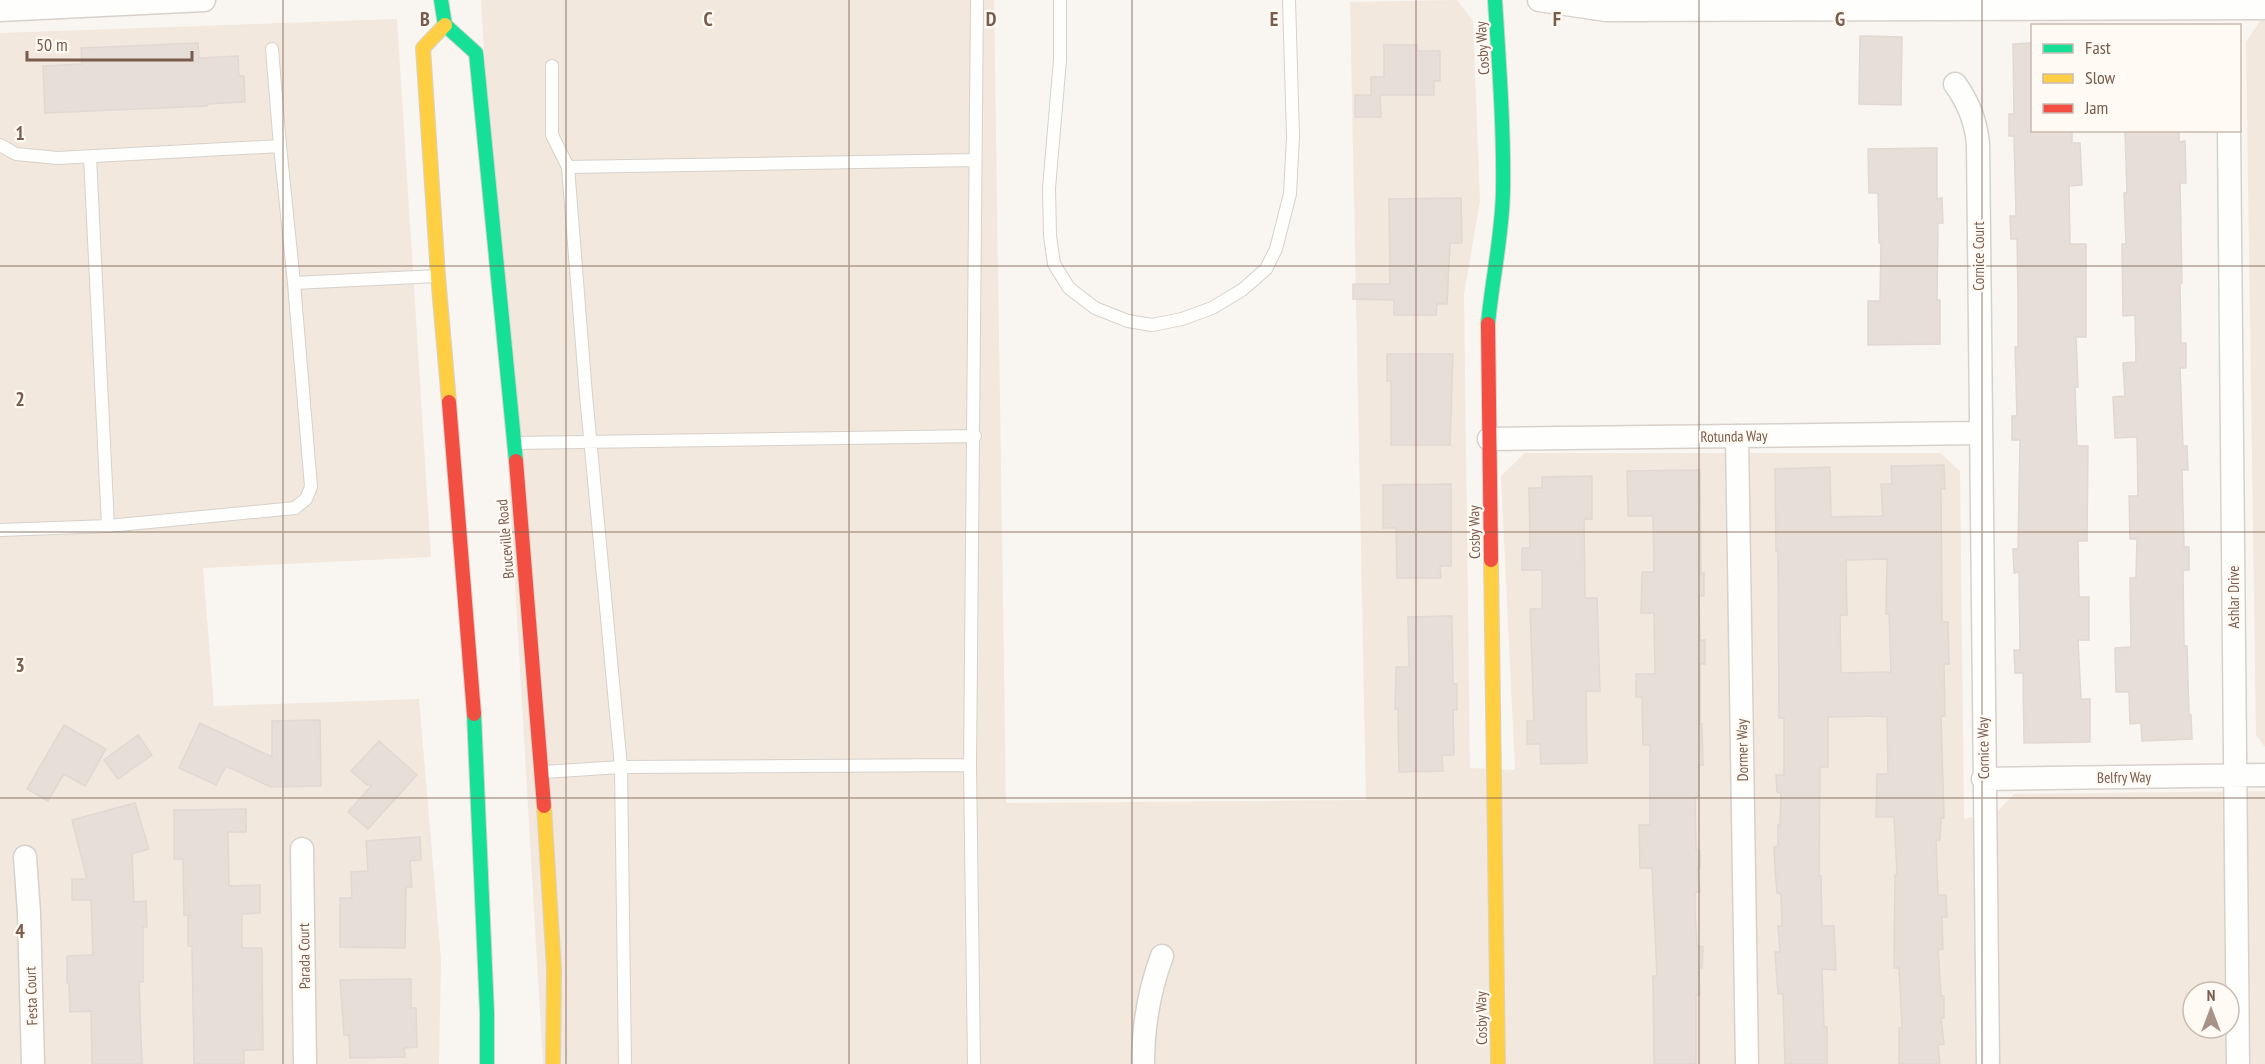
<svg xmlns="http://www.w3.org/2000/svg" width="2265" height="1064" viewBox="0 0 2265 1064" font-family="'PT Sans Narrow',sans-serif">
<rect width="100%" height="100%" fill="#f9f5f0"/>
<!-- residential -->
<path fill="#f2e8de" fill-rule="evenodd" d="M 481,0 L 994,0 L 1006,803 L 1366,800 L 1350,2 L 1457,0 L 1473,21 L 1480,201 L 1464,294 L 1470,768 L 1515,770 L 1501,476 L 1525,453 L 1940,453 L 1960,471 L 1964,819 L 1999,810 L 2014,794 L 2265,791 L 2265,1064 L 543,1064 ZM 2193,992 L 2229,992 L 2229,1028 L 2193,1028 Z
M 397,19 L 431,557 L 203,568 L 214,706 L 419,699 L 441,959 L 439,1064 L 0,1064 L 0,33 Z
M 2260,21 L 2265,21 L 2265,747 L 2256,735 L 2246,42 Z"/>
<!-- building -->
<path fill="#e6ded7" stroke="#e2d8d2" stroke-width="1.5" fill-rule="evenodd" d="M 1860,36 L 1902,37 L 1901,105 L 1859,104 Z
M 198,43 L 199,58 L 238,56 L 239,76 L 244,76 L 245,102 L 207,104 L 207,106 L 45,113 L 43,66 L 82,64 L 81,48 Z
M 2032,43 L 2032,130 L 2072,130 L 2072,143 L 2080,143 L 2082,185 L 2069,186 L 2070,244 L 2086,244 L 2086,337 L 2076,337 L 2078,387 L 2075,387 L 2077,446 L 2088,446 L 2087,541 L 2078,541 L 2079,597 L 2089,597 L 2089,640 L 2078,640 L 2081,699 L 2090,699 L 2090,742 L 2024,743 L 2023,673 L 2015,673 L 2014,650 L 2020,650 L 2019,572 L 2014,573 L 2013,549 L 2018,549 L 2020,440 L 2012,440 L 2012,416 L 2017,416 L 2015,347 L 2018,347 L 2018,296 L 2017,239 L 2011,239 L 2010,216 L 2016,216 L 2014,136 L 2009,136 L 2009,114 L 2014,114 L 2013,44 Z
M 1384,45 L 1417,45 L 1417,51 L 1440,51 L 1440,81 L 1434,81 L 1434,95 L 1380,95 L 1381,117 L 1355,117 L 1355,95 L 1371,95 L 1371,77 L 1384,77 Z
M 2125,130 L 2179,130 L 2179,142 L 2185,141 L 2186,183 L 2180,183 L 2182,283 L 2180,283 L 2181,343 L 2186,343 L 2186,368 L 2180,368 L 2183,446 L 2187,446 L 2188,470 L 2182,470 L 2184,547 L 2189,547 L 2189,570 L 2183,570 L 2184,646 L 2187,646 L 2189,715 L 2191,715 L 2192,739 L 2142,741 L 2141,723 L 2130,724 L 2129,692 L 2116,692 L 2115,648 L 2131,647 L 2130,578 L 2136,578 L 2137,539 L 2130,539 L 2129,496 L 2138,496 L 2137,437 L 2115,438 L 2113,397 L 2125,396 L 2123,363 L 2136,362 L 2135,315 L 2123,316 L 2122,244 L 2126,244 L 2124,193 L 2127,193 Z
M 1937,148 L 1937,199 L 1942,198 L 1943,223 L 1938,223 L 1937,300 L 1940,300 L 1940,344 L 1868,345 L 1868,301 L 1880,301 L 1881,243 L 1879,243 L 1878,193 L 1869,193 L 1868,149 Z
M 1461,198 L 1462,243 L 1450,243 L 1447,304 L 1437,304 L 1436,315 L 1394,315 L 1394,300 L 1353,299 L 1353,284 L 1390,284 L 1389,199 Z
M 1387,354 L 1453,354 L 1450,445 L 1391,445 L 1391,381 L 1387,381 Z
M 1944,465 L 1945,489 L 1941,489 L 1942,622 L 1948,622 L 1949,664 L 1944,664 L 1945,716 L 1941,716 L 1944,818 L 1941,818 L 1940,840 L 1936,840 L 1938,895 L 1946,895 L 1947,917 L 1942,917 L 1943,949 L 1938,950 L 1941,996 L 1944,996 L 1944,1018 L 1941,1018 L 1944,1044 L 1938,1045 L 1940,1064 L 1899,1064 L 1899,1028 L 1902,1028 L 1899,968 L 1894,968 L 1895,875 L 1897,875 L 1894,817 L 1876,817 L 1877,774 L 1888,774 L 1887,717 L 1874,716 L 1828,717 L 1828,767 L 1820,767 L 1819,876 L 1821,876 L 1822,926 L 1834,926 L 1836,970 L 1822,969 L 1824,1027 L 1827,1027 L 1827,1064 L 1785,1064 L 1783,994 L 1778,994 L 1775,952 L 1780,952 L 1778,926 L 1782,926 L 1781,894 L 1777,893 L 1775,870 L 1774,847 L 1778,846 L 1778,825 L 1780,826 L 1781,793 L 1777,792 L 1776,775 L 1784,775 L 1784,718 L 1779,718 L 1778,551 L 1776,551 L 1775,469 L 1830,467 L 1831,517 L 1883,516 L 1881,484 L 1892,484 L 1891,466 ZM 1887,559 L 1886,614 L 1889,614 L 1891,672 L 1841,673 L 1840,615 L 1847,615 L 1846,560 Z
M 1700,470 L 1701,573 L 1704,573 L 1704,596 L 1699,596 L 1700,640 L 1705,640 L 1705,664 L 1700,664 L 1700,724 L 1702,724 L 1703,765 L 1699,765 L 1699,797 L 1695,797 L 1696,850 L 1700,851 L 1700,868 L 1698,868 L 1700,892 L 1695,892 L 1695,914 L 1697,946 L 1703,947 L 1702,968 L 1699,968 L 1700,995 L 1696,995 L 1696,1064 L 1654,1064 L 1653,976 L 1657,976 L 1652,868 L 1640,868 L 1639,825 L 1650,825 L 1650,745 L 1643,745 L 1642,697 L 1636,697 L 1636,674 L 1655,674 L 1654,613 L 1641,613 L 1642,572 L 1654,572 L 1653,516 L 1628,516 L 1627,471 Z
M 1592,476 L 1592,519 L 1584,519 L 1585,598 L 1597,598 L 1600,691 L 1586,691 L 1587,763 L 1541,764 L 1540,744 L 1527,744 L 1527,721 L 1534,721 L 1530,609 L 1542,609 L 1542,570 L 1522,570 L 1522,548 L 1530,548 L 1529,488 L 1542,488 L 1542,477 Z
M 1451,484 L 1451,566 L 1440,566 L 1441,578 L 1397,578 L 1396,528 L 1383,528 L 1383,485 Z
M 1452,616 L 1453,684 L 1457,684 L 1457,710 L 1453,710 L 1454,755 L 1442,755 L 1443,771 L 1399,772 L 1398,709 L 1395,709 L 1396,667 L 1409,667 L 1408,617 Z
M 320,720 L 321,786 L 271,787 L 226,766 L 216,785 L 179,768 L 200,723 L 272,757 L 272,721 Z
M 64,725 L 106,749 L 85,786 L 64,774 L 48,801 L 27,789 Z
M 138,735 L 152,755 L 118,779 L 104,760 Z
M 379,741 L 417,775 L 368,829 L 348,812 L 372,785 L 367,785 L 351,771 Z
M 135,803 L 149,849 L 132,854 L 134,902 L 146,901 L 147,927 L 143,927 L 143,982 L 139,982 L 142,1064 L 92,1064 L 91,1011 L 70,1012 L 69,983 L 67,983 L 67,956 L 93,955 L 91,900 L 72,900 L 72,879 L 87,879 L 72,820 Z
M 246,809 L 246,832 L 228,832 L 229,886 L 260,885 L 260,913 L 242,914 L 242,948 L 262,948 L 263,1050 L 244,1050 L 244,1064 L 194,1064 L 192,946 L 188,946 L 188,915 L 184,915 L 183,859 L 174,859 L 174,810 Z
M 420,837 L 421,860 L 410,861 L 412,887 L 406,887 L 405,948 L 340,947 L 340,898 L 352,898 L 351,872 L 368,871 L 366,841 Z
M 411,979 L 411,1008 L 416,1008 L 417,1047 L 404,1048 L 405,1057 L 350,1058 L 349,1035 L 344,1035 L 340,980 Z"/>
<g fill="none" stroke-linecap="round" stroke-linejoin="round">
<defs>
<path id="lane" d="M 1060,0 L 1060,60 L 1049,188 L 1050,236 L 1054,264 L 1069,288 L 1095,308 L 1128,321 L 1152,325 L 1182,319 L 1212,308 L 1242,290 L 1266,269 L 1276,249 L 1290,194 L 1293,137 L 1289,0
M 272,49 L 280,146
M 552,66 L 552,135 L 568,167 L 586,395 L 621,767 L 625,1064
M 0,145 L 16,154 L 58,158 L 280,146 L 294,283 L 311,487 L 306,499 L 295,508 L 108,526 L 90,157
M 568,167 L 975,160
M 294,283 L 437,276
M 515,443 L 975,436
M 0,530 L 108,526
M 543,772 L 621,767 L 970,765
M 974,1064 L 970,765 L 977,0"/>
<path id="street" d="M 1539,0 L 1606,10 L 2265,8
M 0,10 L 204,0
M 1955,84 C 1969,103 1976,121 1978,144 L 1988,1064
M 2229,130 L 2238,1064
M 1737,436 L 1747,1064
M 1489,439 L 1979,433
M 1983,779 L 2265,775
M 302,849 L 305,1064
M 25,857 L 29,913 L 33,1064
M 1143,1064 C 1143,1026 1149,991 1162,956"/>
<path id="fast" d="M 441,0 L 445,25 L 476,53 L 516,461
M 1488,324 C 1492,280 1502,237 1503,192 C 1504,128 1499,64 1495,0
M 474,714 L 487,1013 L 487,1064"/>
<path id="slow" d="M 445,25 L 423,48 L 438,276 L 449,402
M 1491,560 L 1498,1064
M 544,806 L 554,969 L 553,1064"/>
<path id="jam" d="M 1488,324 L 1491,560
M 449,402 L 474,714
M 516,461 L 544,806"/>
</defs>
<!-- lane casing -->
<use href="#lane" stroke="#d7d1cb" stroke-width="14"/>
<!-- street casing -->
<use href="#street" stroke="#d7d1cb" stroke-width="25"/>
<!-- fast casing -->
<use href="#fast" stroke="#d9d2cb" stroke-width="16"/>
<!-- slow casing -->
<use href="#slow" stroke="#d9d2cb" stroke-width="16"/>
<!-- jam casing -->
<use href="#jam" stroke="#d9d2cb" stroke-width="16"/>
<!-- lane -->
<use href="#lane" stroke="#fefefd" stroke-width="12"/>
<!-- street -->
<use href="#street" stroke="#fefefd" stroke-width="22"/>
<!-- fast -->
<use href="#fast" stroke="#16e098" stroke-width="14"/>
<!-- slow -->
<use href="#slow" stroke="#ffcf43" stroke-width="14"/>
<!-- jam -->
<use href="#jam" stroke="#f24e42" stroke-width="14"/>
</g>
<!-- grid -->
<path fill="none" stroke="#7a5c4d" stroke-width="1.5" stroke-opacity="0.55" d="M 283,0 L 283,1064M 566,0 L 566,1064M 849,0 L 849,1064M 1132,0 L 1132,1064M 1416,0 L 1416,1064M 1699,0 L 1699,1064M 1982,0 L 1982,1064M 0,266 L 2265,266M 0,532 L 2265,532M 0,798 L 2265,798"/>
<g text-anchor="middle" dominant-baseline="central" stroke-width="4.5" stroke-linejoin="round" paint-order="stroke">
<!-- street labels -->
<g font-size="15" fill="#7a5c4d" stroke="#fffaf3">
<text transform="translate(1482 48) rotate(-94)">Cosby Way</text>
<text transform="translate(1978 256) rotate(-90)">Cornice Court</text>
<text transform="translate(1734 436) rotate(-1)">Rotunda Way</text>
<text transform="translate(1474 532) rotate(-91)">Cosby Way</text>
<text transform="translate(505 539) rotate(-95)">Bruceville Road</text>
<text transform="translate(2233 597) rotate(-90)">Ashlar Drive</text>
<text transform="translate(1983 748) rotate(-91)">Cornice Way</text>
<text transform="translate(1742 750) rotate(-91)">Dormer Way</text>
<text transform="translate(2124 777) rotate(-1)">Belfry Way</text>
<text transform="translate(304 956) rotate(-91)">Parada Court</text>
<text transform="translate(31 996) rotate(-92)">Festa Court</text>
<text transform="translate(1481 1018) rotate(-91)">Cosby Way</text>
</g>
</g>
<g font-size="20" text-anchor="middle" font-weight="bold" fill="#7a5c4d" stroke="#fffaf3" stroke-width="4.5" stroke-linejoin="round" paint-order="stroke">
<text x="425" y="26">B</text>
<text x="708" y="26">C</text>
<text x="991" y="26">D</text>
<text x="1274" y="26">E</text>
<text x="1557" y="26">F</text>
<text x="1840" y="26">G</text>
<text x="20" y="140">1</text>
<text x="20" y="406">2</text>
<text x="20" y="672">3</text>
<text x="20" y="938">4</text>
</g>
<!-- legend -->
<rect x="2031" y="24" width="210" height="108" fill="#fffaf3" stroke="#cabbb1" stroke-width="1.5"/>
<rect x="2043" y="44" width="30" height="9" fill="#16e098" stroke="#cabbb1" stroke-width="1.5"/>
<text x="2085" y="54" font-size="18" fill="#7a5c4d">Fast</text>
<rect x="2043" y="74" width="30" height="9" fill="#ffcf43" stroke="#cabbb1" stroke-width="1.5"/>
<text x="2085" y="84" font-size="18" fill="#7a5c4d">Slow</text>
<rect x="2043" y="104" width="30" height="9" fill="#f24e42" stroke="#cabbb1" stroke-width="1.5"/>
<text x="2085" y="114" font-size="18" fill="#7a5c4d">Jam</text>
<!-- north arrow -->
<g transform="translate(2211 1010)"><circle r="28" fill="#fffaf3" stroke="#cabbb1" stroke-width="1.5"/>
<path d="M0-4.5L10 22L0 15L-10 22Z" fill="#a69286"/>
<text y="-9" font-size="16" font-weight="bold" text-anchor="middle" fill="#7a5c4d">N</text>
</g>
<!-- scale -->
<path d="M27 51v9h165v-9" fill="none" stroke="#7a5c4d" stroke-width="3"/>
<text x="36" y="51" font-size="18" fill="#7a5c4d" stroke="#fffaf3" stroke-width="4.5" paint-order="stroke">50 m</text>
</svg>
